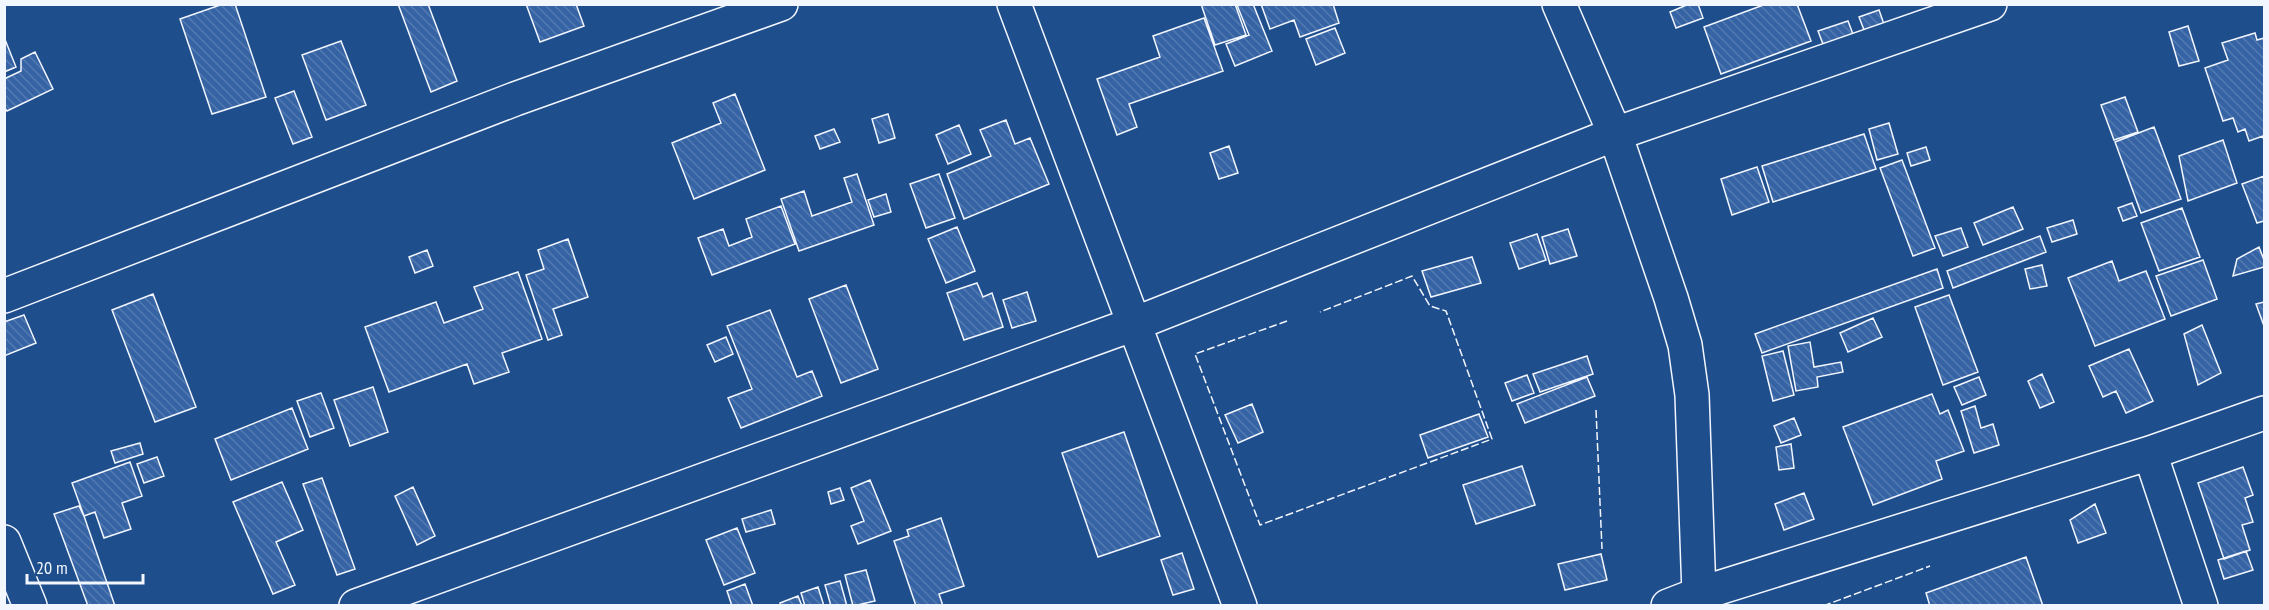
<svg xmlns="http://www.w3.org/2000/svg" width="2269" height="610" viewBox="0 0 2269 610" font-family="'PT Sans Narrow',sans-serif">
<defs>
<pattern id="building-back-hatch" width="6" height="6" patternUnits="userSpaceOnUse" patternTransform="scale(1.5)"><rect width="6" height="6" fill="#3563a3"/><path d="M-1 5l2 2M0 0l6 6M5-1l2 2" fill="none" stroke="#537ab1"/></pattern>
</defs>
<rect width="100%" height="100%" fill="#1f4e8c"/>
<!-- building -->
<path fill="url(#building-back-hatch)" stroke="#f2f6ff" stroke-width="1.5" d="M 223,4 L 235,4 L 266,97 L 212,114 L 180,19 Z
M 398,4 L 428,4 L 457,81 L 431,92 Z
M 526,4 L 576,4 L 584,26 L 540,42 Z
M 1201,4 L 1235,4 L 1246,35 L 1215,45 Z
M 1253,4 L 1272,51 L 1235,66 L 1226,44 L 1249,35 L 1237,5 Z
M 1261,4 L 1333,4 L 1339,23 L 1300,37 L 1294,20 L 1270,29 Z
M 1689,4 L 1698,4 L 1703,18 L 1676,28 L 1670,12 Z
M 1766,4 L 1797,4 L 1811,41 L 1721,74 L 1704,27 Z
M 1879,10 L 1885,27 L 1866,35 L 1859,17 Z
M 1204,18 L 1223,71 L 1129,104 L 1137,127 L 1117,135 L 1097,79 L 1160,57 L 1153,36 Z
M 1848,21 L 1856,42 L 1826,52 L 1818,31 Z
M 2188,26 L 2199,61 L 2179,66 L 2169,32 Z
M 1335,28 L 1345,53 L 1316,65 L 1306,39 Z
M 2255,33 L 2257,40 L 2264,38 L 2264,141 L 2263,136 L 2249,141 L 2245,129 L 2238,132 L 2233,118 L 2223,121 L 2205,68 L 2228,60 L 2222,43 Z
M 4,37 L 16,67 L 4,72 Z
M 341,41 L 366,105 L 326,120 L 302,55 Z
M 35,52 L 53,89 L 7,111 L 4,107 L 4,79 L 21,71 L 21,59 Z
M 294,91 L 312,137 L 293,144 L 275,98 Z
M 735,94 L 765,170 L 694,199 L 672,143 L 721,123 L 713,103 Z
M 2125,97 L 2138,132 L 2114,140 L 2101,105 Z
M 888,114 L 895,138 L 879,143 L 872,119 Z
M 1006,120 L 1015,144 L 1030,138 L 1049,184 L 964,219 L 947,174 L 991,156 L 980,130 Z
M 1889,123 L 1898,154 L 1877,160 L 1869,129 Z
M 959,125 L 971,154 L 948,164 L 936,135 Z
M 2154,127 L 2181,199 L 2141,213 L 2115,142 Z
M 834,129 L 840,142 L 820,149 L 815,136 Z
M 1864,134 L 1876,169 L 1773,202 L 1762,166 Z
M 2223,140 L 2237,183 L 2188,201 L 2179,156 Z
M 1229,146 L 1238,173 L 1219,179 L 1210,153 Z
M 1926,147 L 1930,160 L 1911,166 L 1907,153 Z
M 1902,160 L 1935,248 L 1913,256 L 1880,168 Z
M 1757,167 L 1769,202 L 1732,215 L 1721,179 Z
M 857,174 L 874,225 L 799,251 L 781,199 L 804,191 L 812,216 L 852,202 L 844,178 Z
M 939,174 L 955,218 L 926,228 L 910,184 Z
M 2264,176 L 2264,221 L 2257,223 L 2242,184 Z
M 886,194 L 891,212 L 874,217 L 868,200 Z
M 2132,203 L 2137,216 L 2123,221 L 2118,208 Z
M 781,206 L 795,244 L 712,275 L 698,238 L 723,229 L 729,246 L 752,237 L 746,219 Z
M 2013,207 L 2023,229 L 1983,245 L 1974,223 Z
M 2182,208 L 2200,257 L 2159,271 L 2141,223 Z
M 2073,220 L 2077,234 L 2052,242 L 2047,228 Z
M 957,227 L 975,271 L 946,283 L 928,239 Z
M 1961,228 L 1968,247 L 1943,256 L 1935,236 Z
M 1568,229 L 1577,256 L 1550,264 L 1542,237 Z
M 1537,234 L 1546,260 L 1519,269 L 1510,243 Z
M 2040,236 L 2046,252 L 1953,288 L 1947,271 Z
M 568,239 L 588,297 L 553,309 L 562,335 L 548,340 L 526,275 L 544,269 L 538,250 Z
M 2259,247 L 2264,260 L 2264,267 L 2233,276 L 2237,259 Z
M 427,250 L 433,266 L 415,273 L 409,257 Z
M 1472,257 L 1481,283 L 1431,297 L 1422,271 Z
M 2203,260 L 2217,299 L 2171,316 L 2156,276 Z
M 2112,261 L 2119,281 L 2146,271 L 2165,319 L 2095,346 L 2068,278 Z
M 2042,265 L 2047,286 L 2030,289 L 2025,269 Z
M 1937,269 L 1943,288 L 1762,353 L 1755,334 Z
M 518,272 L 542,339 L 502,353 L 509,372 L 474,384 L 467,364 L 389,392 L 365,327 L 436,302 L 444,323 L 483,309 L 474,287 Z
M 977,283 L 983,297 L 992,293 L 1003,327 L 964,340 L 947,293 Z
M 846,285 L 878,369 L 841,383 L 809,299 Z
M 1027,292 L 1036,321 L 1012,328 L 1003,300 Z
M 153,294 L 196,407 L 155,422 L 112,310 Z
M 1949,295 L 1978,372 L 1943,385 L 1915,307 Z
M 2264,302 L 2264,326 L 2256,304 Z
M 770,310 L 797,377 L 812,371 L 822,396 L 741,428 L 728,398 L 752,389 L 727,326 Z
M 24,315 L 36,343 L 4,356 L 4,322 Z
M 1873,318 L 1882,337 L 1848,352 L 1840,333 Z
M 2202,325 L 2221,373 L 2198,385 L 2184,334 Z
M 726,337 L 733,354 L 715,362 L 707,345 Z
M 1810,342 L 1814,367 L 1841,362 L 1843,372 L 1817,377 L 1818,387 L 1796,391 L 1788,346 Z
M 2129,349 L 2153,401 L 2126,413 L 2116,391 L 2103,397 L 2089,366 Z
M 1783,351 L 1794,395 L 1773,401 L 1762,356 Z
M 1587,356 L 1593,374 L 1540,392 L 1533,374 Z
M 2042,374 L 2054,402 L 2040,408 L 2028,381 Z
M 1527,375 L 1534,393 L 1512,401 L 1505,383 Z
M 1587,377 L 1595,396 L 1525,423 L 1517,404 Z
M 1979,377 L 1986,395 L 1962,405 L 1954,387 Z
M 373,387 L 388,432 L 350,446 L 334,400 Z
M 321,393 L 334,428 L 310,437 L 297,401 Z
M 1932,394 L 1940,414 L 1948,410 L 1964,451 L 1936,461 L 1942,479 L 1873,505 L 1843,427 Z
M 1252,404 L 1263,432 L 1238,443 L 1225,415 Z
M 1975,406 L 1981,428 L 1993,424 L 1999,445 L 1974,453 L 1961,411 Z
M 292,408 L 308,449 L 231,480 L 215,439 Z
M 1479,414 L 1488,437 L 1428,458 L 1420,435 Z
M 1794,418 L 1801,435 L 1781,443 L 1774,426 Z
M 1124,432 L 1160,536 L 1098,557 L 1062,453 Z
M 140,443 L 143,454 L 115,463 L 111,451 Z
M 1791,444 L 1794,468 L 1779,470 L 1776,447 Z
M 157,457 L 164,476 L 144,483 L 137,464 Z
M 130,462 L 142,496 L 122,503 L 131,529 L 104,538 L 95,512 L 84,516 L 72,483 Z
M 1522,466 L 1535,505 L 1476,524 L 1463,485 Z
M 2243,467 L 2253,495 L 2245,498 L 2253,522 L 2242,525 L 2250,550 L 2224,559 L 2198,483 Z
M 322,478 L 355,569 L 337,575 L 303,484 Z
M 870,480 L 891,531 L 858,544 L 851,526 L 864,521 L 851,488 Z
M 282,482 L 303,530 L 276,542 L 295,585 L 273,594 L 233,502 Z
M 413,487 L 435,536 L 417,545 L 395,496 Z
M 840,488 L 844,500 L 831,504 L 828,492 Z
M 1804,493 L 1814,519 L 1784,530 L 1775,504 Z
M 2095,504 L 2106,533 L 2078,543 L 2070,520 Z
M 79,506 L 84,516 L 115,606 L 88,606 L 54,514 Z
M 771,510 L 775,524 L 746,532 L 742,519 Z
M 941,518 L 964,586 L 939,594 L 943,606 L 916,606 L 894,541 L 909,536 L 907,530 Z
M 737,528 L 755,573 L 724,585 L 706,540 Z
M 2246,551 L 2253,570 L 2224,579 L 2218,560 Z
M 1182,553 L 1194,589 L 1173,595 L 1161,560 Z
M 1601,554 L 1607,580 L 1565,590 L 1558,564 Z
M 2026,557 L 2043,606 L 1930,606 L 1926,593 Z
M 866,570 L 875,601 L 853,606 L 845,575 Z
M 840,581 L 847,606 L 831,606 L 825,585 Z
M 745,584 L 753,606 L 732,606 L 727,591 Z
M 818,587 L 824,606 L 805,606 L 801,593 Z
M 798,596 L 802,606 L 781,606 L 780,603 Z"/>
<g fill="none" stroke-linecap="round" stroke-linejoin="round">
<defs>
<path id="minor" d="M 1014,4 L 1240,606
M 1559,4 L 1615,134 L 1671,298 L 1685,345 L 1692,395 L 1699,594 L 1698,606
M 4,296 L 515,99 L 781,4
M 2150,453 L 2201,606
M 4,542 L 30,606
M 356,606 L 1134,324 L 1615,134 L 1990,4
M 1668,606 L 1699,594 L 2150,453 L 2264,413"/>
</defs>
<!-- minor casing -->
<use href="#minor" stroke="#f2f6ff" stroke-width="36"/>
<!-- minor -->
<use href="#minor" stroke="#1f4e8c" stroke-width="33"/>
<!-- fence -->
<path stroke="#f2f6ff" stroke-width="1.5" stroke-dasharray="8 3" stroke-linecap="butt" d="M 1287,321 L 1195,354 L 1260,525 L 1492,439 L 1446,311 L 1430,306 L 1412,276 L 1320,312
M 1596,410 L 1602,549
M 1823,606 L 1930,566"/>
</g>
<!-- border -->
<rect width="2269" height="610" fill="none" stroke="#f2f6ff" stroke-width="12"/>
<!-- scale -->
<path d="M27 574v9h116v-9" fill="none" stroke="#f2f6ff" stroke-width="3"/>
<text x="36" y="574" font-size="18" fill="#f2f6ff" stroke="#1f4e8c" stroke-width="4.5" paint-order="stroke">20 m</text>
</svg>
